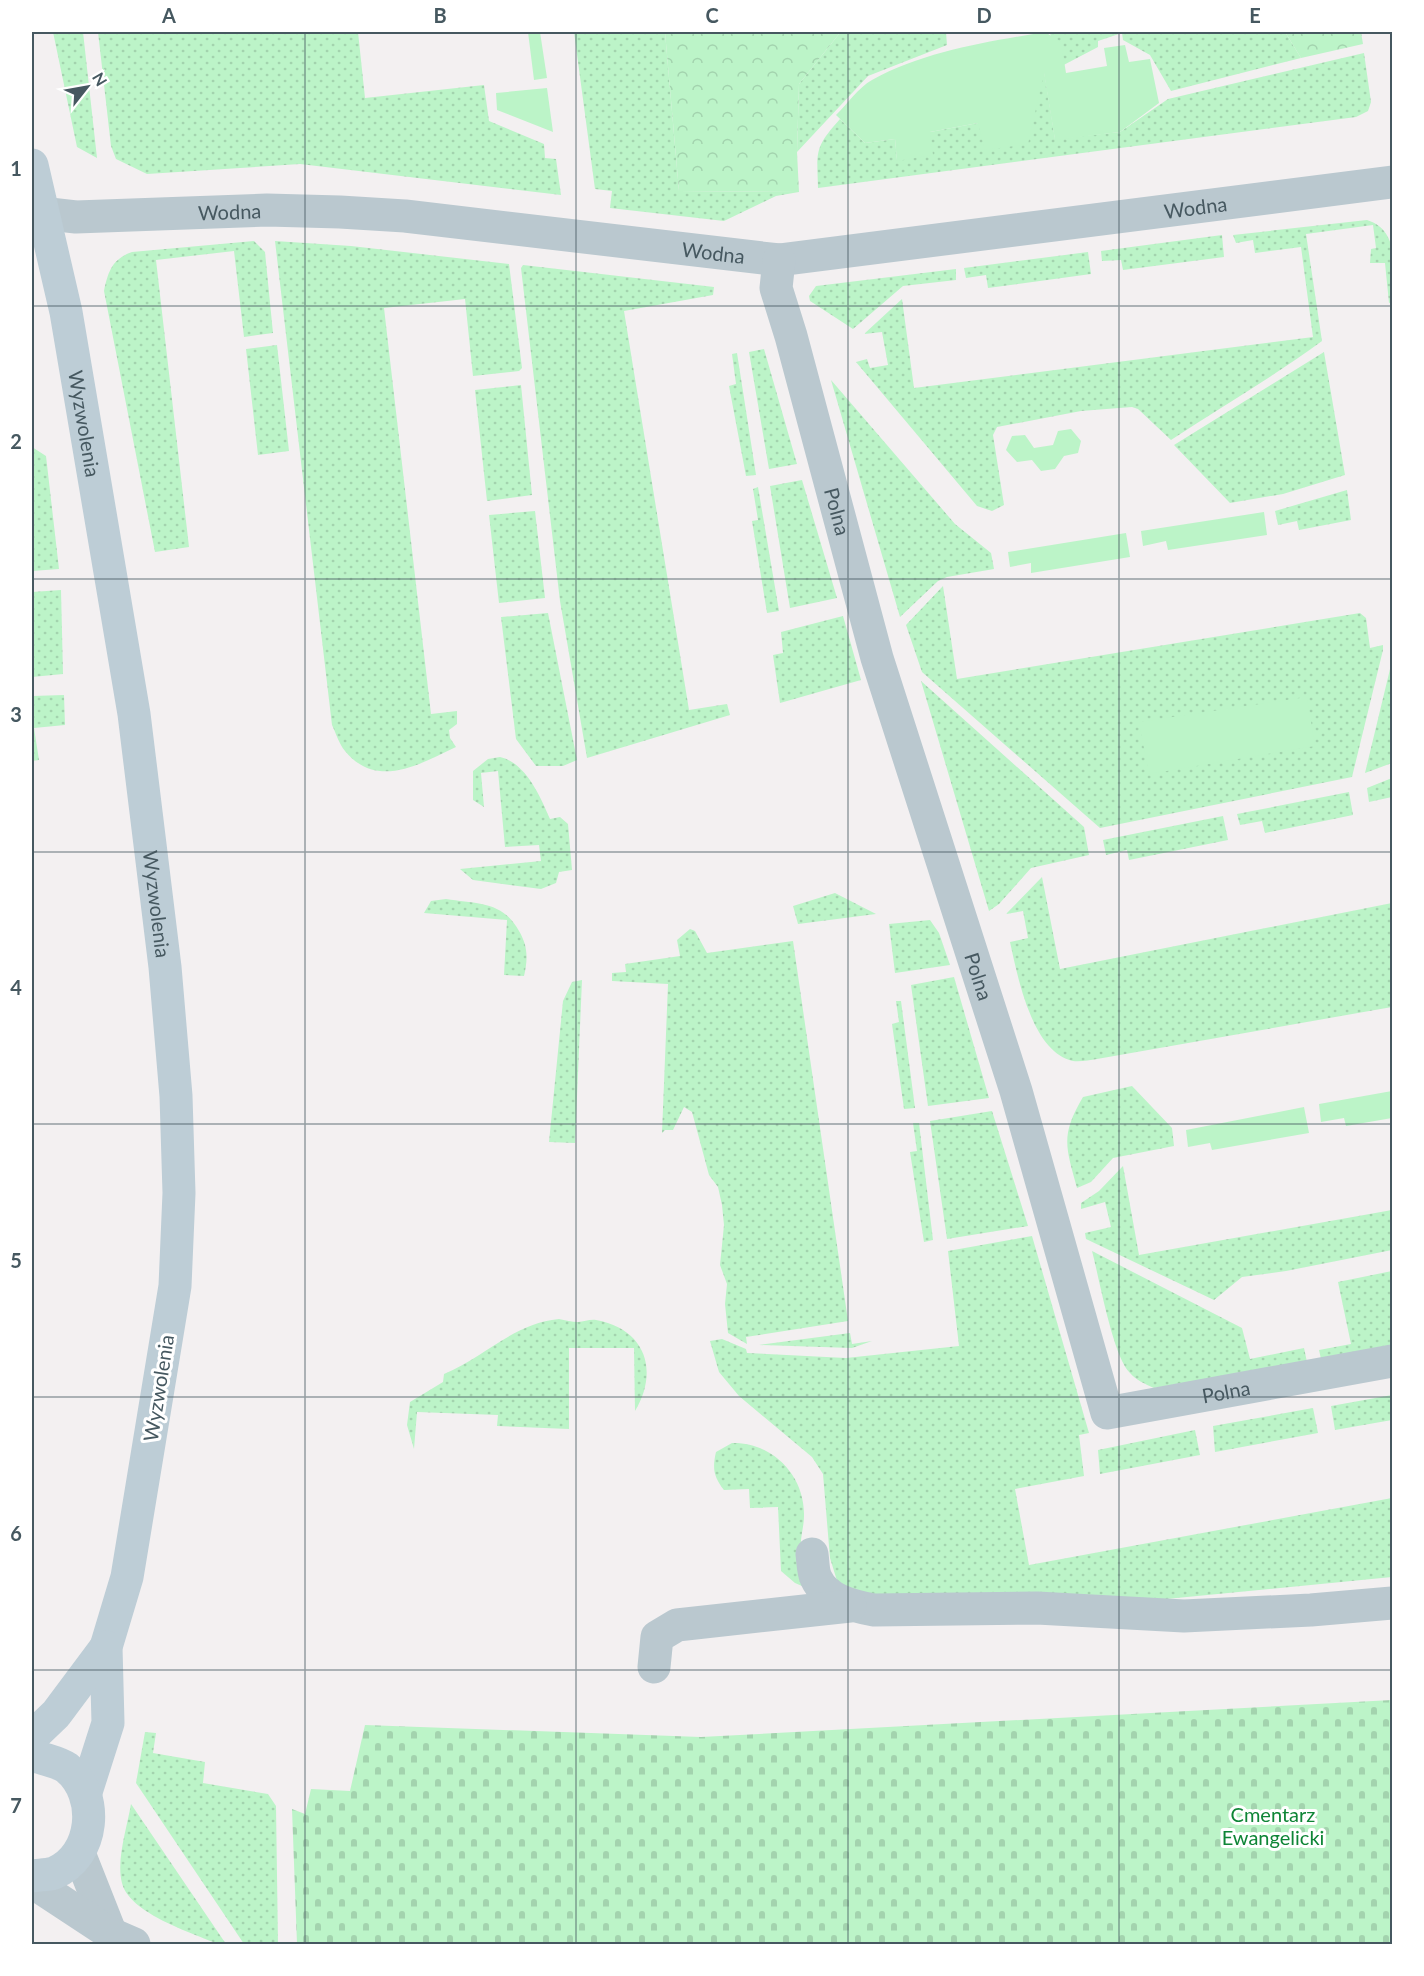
<svg xmlns="http://www.w3.org/2000/svg" width="1424" height="1976" viewBox="0 0 1424 1976" font-family="Lato,sans-serif">
<defs>
<pattern id="grass-dots" width="8" height="8" patternUnits="userSpaceOnUse" patternTransform="scale(1.5)"><rect width="8" height="8" fill="#bcf4c8"/><path d="M2 2h.1M6 6h.1" fill="none" stroke="#a3d3ae" stroke-width="1.8" stroke-linecap="round"/></pattern>
<pattern id="forest-crowns" width="20" height="18" patternUnits="userSpaceOnUse" patternTransform="scale(1.5)"><rect width="20" height="18" fill="#bcf4c8"/><path d="M2 6a3 3 0 1 1 6 0M12 15a3 3 0 1 1 6 0" fill="none" stroke="#a3d3ae"/></pattern>
<pattern id="cemetery-stones" width="16" height="16" patternUnits="userSpaceOnUse" patternTransform="scale(1.5)"><rect width="16" height="16" fill="#bcf4c8"/><path d="M2 7V4a2 2 0 0 1 4 0v3zM10 15v-3a2 2 0 0 1 4 0v3z" fill="#a3d3ae"/></pattern>
</defs>
<rect width="100%" height="100%" fill="#f3f0f1"/>
<!-- grass -->
<path fill="url(#grass-dots)" d="M 53,32 L 83,32 L 97,158 L 77,147 Z
M 98,32 L 358,32 L 365,98 L 484,85 L 489,121 L 544,144 L 545,158 L 556,159 L 561,195 L 300,164 L 147,174 L 116,159 L 111,146 Z
M 574,32 L 665,32 L 679,191 L 799,192 L 776,196 L 724,221 L 610,208 L 612,191 L 595,189 Z
M 851,32 L 946,32 L 947,45 L 868,76 L 797,152 L 799,84 L 839,34 Z
M 1050,32 L 1285,32 L 1301,58 L 1171,91 L 1150,55 L 1123,40 L 1122,33 L 1098,41 L 1098,47 L 1056,69 Z
M 1364,53 L 1371,102 L 1368,111 L 1356,117 L 818,188 C 817,151 814,148 840,119 L 865,143 L 895,139 L 897,160 L 930,132 L 978,123 L 1044,71 L 1055,139 L 1120,132 L 1168,99 Z
M 1367,220 C 1402,231 1393,273 1392,302 L 1389,303 L 1385,263 L 1370,263 L 1371,249 L 1376,248 L 1373,225 L 1306,234 L 1322,341 C 1273,377 1221,407 1171,440 L 1138,409 L 1132,407 L 1081,411 L 997,427 L 993,435 L 1004,505 L 992,511 L 977,506 L 856,362 L 867,359 L 870,368 L 888,365 L 882,332 L 864,334 L 902,299 L 914,388 L 1313,337 L 1301,247 L 1255,253 L 1253,240 L 1236,243 L 1233,235 Z
M 1222,235 L 1224,257 L 1123,270 L 1121,260 L 1102,261 L 1101,251 Z
M 254,241 L 265,252 L 273,333 L 244,337 L 234,251 L 156,260 L 189,547 L 155,552 L 104,291 C 108,272 112,259 132,252 Z
M 275,241 L 351,246 L 509,264 L 522,368 L 519,371 L 473,376 L 465,299 L 384,308 L 431,714 L 457,711 L 457,724 L 449,730 L 450,738 L 456,747 C 420,764 377,790 345,751 C 339,744 336,733 332,725 Z
M 1088,252 L 1091,274 L 988,288 L 986,275 L 966,278 L 964,268 Z
M 523,265 L 714,287 L 713,295 L 624,311 L 689,710 L 727,704 L 730,715 L 587,758 L 560,601 L 521,268 Z
M 956,269 L 956,280 L 903,286 L 853,329 L 810,301 L 809,296 L 816,286 Z
M 277,345 L 289,451 L 258,455 L 246,349 Z
M 764,349 L 797,464 L 769,469 L 749,352 Z
M 1324,352 L 1345,475 L 1283,494 L 1230,503 L 1174,445 Z
M 737,353 L 756,475 L 746,476 L 729,386 L 736,384 L 732,354 Z
M 831,380 L 955,524 L 991,553 L 994,569 L 947,577 L 938,581 L 900,617 Z
M 521,385 L 532,495 L 487,501 L 475,390 Z
M 32,447 L 46,456 L 59,569 L 32,571 Z
M 802,480 L 837,598 L 790,608 L 770,486 Z
M 758,487 L 779,611 L 767,613 L 752,521 L 758,520 L 753,489 Z
M 1347,490 L 1351,520 L 1299,530 L 1297,521 L 1278,525 L 1275,511 Z
M 535,511 L 545,598 L 499,603 L 489,515 Z
M 943,586 L 957,679 L 1360,613 L 1366,618 L 1370,648 L 1383,645 L 1383,650 L 1352,777 L 1100,828 L 922,672 L 906,625 Z
M 61,590 L 63,674 L 32,677 L 32,592 Z
M 548,613 L 577,760 L 563,766 L 536,766 L 516,739 L 501,617 Z
M 843,616 L 861,680 L 780,703 L 773,655 L 783,653 L 781,632 Z
M 1391,665 L 1392,763 L 1365,773 Z
M 921,681 L 1084,827 L 1089,855 L 1031,868 L 999,904 L 989,911 Z
M 64,695 L 65,725 L 34,728 L 39,760 L 32,761 L 32,696 Z
M 500,757 C 526,763 540,796 550,819 L 560,817 L 568,824 L 572,870 L 559,872 L 556,883 L 541,889 L 473,880 L 460,869 L 541,861 L 539,845 L 505,847 L 498,771 L 481,773 L 484,807 L 473,800 L 473,771 L 488,759 Z
M 1392,778 L 1392,797 L 1369,802 L 1367,788 Z
M 1349,792 L 1353,815 L 1265,833 L 1262,821 L 1240,825 L 1237,814 Z
M 1223,816 L 1228,840 L 1129,860 L 1127,850 L 1106,855 L 1103,840 Z
M 1042,877 L 1060,969 L 1392,903 L 1392,1007 L 1097,1059 C 1090,1060 1080,1062 1073,1061 C 1032,1052 1018,978 1010,942 L 1028,938 L 1023,911 L 1006,914 Z
M 835,893 L 876,914 L 798,924 L 793,906 Z
M 446,899 C 477,904 503,901 519,931 C 528,946 528,959 524,976 L 504,975 L 507,920 L 424,913 L 431,901 Z
M 930,920 L 939,933 L 950,965 L 895,973 L 889,924 Z
M 690,929 L 695,931 L 707,953 L 793,941 L 848,1321 L 746,1337 L 747,1344 L 728,1333 L 725,1304 L 727,1284 L 720,1265 L 724,1225 L 722,1205 L 718,1187 L 709,1175 L 692,1112 L 684,1107 L 673,1130 L 665,1130 L 662,1133 L 668,984 L 612,981 L 612,973 L 626,972 L 625,964 L 680,956 L 677,940 Z
M 954,977 L 989,1098 L 928,1106 L 911,985 Z
M 582,980 L 575,1143 L 549,1142 L 563,1001 L 572,982 Z
M 896,1001 L 901,1001 L 915,1108 L 904,1109 L 892,1024 L 899,1022 Z
M 1132,1086 L 1172,1128 L 1174,1146 L 1113,1158 L 1091,1182 L 1077,1188 C 1066,1147 1060,1136 1083,1097 Z
M 992,1111 L 1028,1226 L 947,1239 L 930,1121 Z
M 913,1123 L 919,1123 L 933,1240 L 924,1242 L 910,1152 L 917,1151 Z
M 1123,1166 L 1139,1255 L 1392,1210 L 1392,1250 L 1286,1271 L 1242,1277 L 1214,1300 L 1086,1239 L 1085,1233 L 1111,1227 L 1105,1202 L 1081,1209 L 1081,1203 L 1099,1191 Z
M 1032,1236 L 1089,1433 L 1079,1435 L 1084,1476 L 1015,1489 L 1029,1565 L 1392,1498 L 1392,1577 L 1156,1600 L 865,1595 L 838,1584 L 830,1558 L 823,1474 L 812,1457 L 739,1396 L 719,1372 L 710,1341 L 722,1339 L 746,1349 L 747,1353 L 846,1358 L 959,1346 L 948,1251 Z
M 1092,1251 L 1242,1328 L 1250,1359 L 1304,1348 L 1307,1362 L 1154,1388 C 1145,1384 1136,1380 1130,1373 C 1113,1357 1099,1277 1092,1251 Z
M 1392,1271 L 1392,1347 L 1321,1359 L 1319,1350 L 1351,1344 L 1338,1282 Z
M 559,1319 C 565,1320 572,1322 578,1322 C 584,1322 590,1319 596,1320 C 646,1329 659,1371 635,1411 L 634,1348 L 569,1348 L 569,1429 L 497,1426 L 498,1415 L 417,1412 L 414,1449 L 407,1425 L 410,1402 L 443,1382 L 444,1374 C 485,1357 514,1323 559,1319 Z
M 850,1333 L 852,1344 L 872,1341 L 852,1348 L 759,1345 Z
M 1392,1395 L 1392,1420 L 1335,1430 L 1331,1406 Z
M 1313,1408 L 1318,1433 L 1215,1452 L 1213,1426 Z
M 1195,1430 L 1200,1455 L 1100,1474 L 1098,1450 Z
M 732,1443 C 772,1442 805,1475 804,1516 C 804,1527 800,1537 801,1548 C 801,1561 806,1576 809,1589 L 795,1583 L 781,1571 L 778,1507 L 750,1508 L 749,1489 L 724,1490 C 714,1477 712,1469 716,1452 Z
M 145,1732 L 156,1733 L 153,1753 L 205,1762 L 203,1783 L 268,1794 L 276,1806 L 278,1944 L 244,1944 L 136,1783 Z
M 131,1804 L 226,1944 L 218,1944 C 192,1933 129,1913 122,1883 C 116,1860 127,1828 131,1804 Z"/>
<!-- forest -->
<path fill="url(#forest-crowns)" d="M 665,32 L 851,32 L 839,34 L 799,84 L 797,152 L 799,192 L 679,191 Z
M 1285,32 L 1361,32 L 1363,44 L 1301,58 Z"/>
<!-- cemetery -->
<path fill="url(#cemetery-stones)" d="M 1392,1700 L 1392,1944 L 297,1944 L 292,1809 L 305,1814 L 311,1789 L 350,1791 L 365,1725 L 701,1737 Z"/>
<!-- green -->
<path fill="#bcf4c8" d="M 528,32 L 540,32 L 547,78 L 534,80 Z
M 1045,32 L 1061,42 L 1066,73 L 1107,66 L 1104,48 L 1125,45 L 1129,62 L 1150,59 L 1159,103 L 1120,132 L 1055,140 L 1044,73 L 1028,144 L 985,150 L 978,123 L 930,132 L 933,155 L 897,161 L 895,139 L 865,143 L 836,115 C 847,104 859,87 872,80 C 925,51 987,42 1045,32 Z
M 547,88 L 553,132 L 497,110 L 496,93 Z
M 1071,429 L 1081,441 L 1078,453 L 1064,456 L 1055,469 L 1041,471 L 1032,460 L 1017,462 L 1006,450 L 1012,436 L 1025,435 L 1034,448 L 1053,445 L 1058,431 Z
M 1264,512 L 1267,535 L 1168,550 L 1166,541 L 1143,546 L 1141,531 Z
M 1126,533 L 1130,557 L 1031,573 L 1031,563 L 1010,567 L 1008,552 Z
M 1307,697 L 1315,746 L 1149,774 L 1139,722 Z
M 1392,1091 L 1392,1118 L 1346,1126 L 1344,1118 L 1321,1122 L 1319,1104 Z
M 1304,1107 L 1309,1133 L 1212,1150 L 1210,1143 L 1188,1147 L 1186,1130 Z"/>
<g fill="none" stroke-linecap="round" stroke-linejoin="round">
<!-- street -->
<g stroke="#bac8cf" stroke-width="33">
<path id="s1" d="M 32,212 L 76,217 L 267,210 L 340,212 L 405,216 L 779,260 L 1392,182"/>
<path id="s2" d="M 779,260 L 776,288 L 791,336 L 877,658 L 1016,1091 L 1107,1413 L 1392,1361"/>
<path d="M 812,1554 C 813,1561 813,1572 816,1578 C 826,1600 852,1606 874,1610 L 1037,1608 L 1184,1616 L 1311,1610 L 1392,1603"/>
<path d="M 654,1667 L 657,1637 L 677,1625 L 850,1606"/>
<path d="M 79,1853 L 111,1934"/>
<path d="M 32,1882 L 111,1934 L 134,1944"/>
</g>
<!-- secondary -->
<g stroke="#bdcdd6" stroke-width="33">
<path id="s3" d="M 32,165 L 66,312 L 134,714 L 165,967 L 176,1096 L 179,1193 L 175,1286 L 127,1577 L 106,1647 L 108,1723 L 86,1792"/>
<path d="M 32,1737 L 56,1714 L 106,1647"/>
<path d="M 32,1757 L 36,1756 C 45,1760 59,1762 67,1768 C 100,1795 95,1856 54,1873 C 48,1875 38,1875 32,1876"/>
</g>
</g>
<!-- grid -->
<path fill="none" stroke="#465860" stroke-width="1.5" stroke-opacity="0.55" d="M 305,32 L 305,1944M 576,32 L 576,1944M 848,32 L 848,1944M 1119,32 L 1119,1944M 32,306 L 1392,306M 32,579 L 1392,579M 32,852 L 1392,852M 32,1124 L 1392,1124M 32,1397 L 1392,1397M 32,1670 L 1392,1670"/>
<g text-anchor="middle" dominant-baseline="central" stroke-width="6" stroke-linejoin="round" paint-order="stroke">
<!-- street labels -->
<g font-size="20" fill="#465860" stroke="#fff">
<text stroke="none"><textPath href="#s1" startOffset="1170">Wodna</textPath></text>
<text stroke="none"><textPath href="#s1" startOffset="198">Wodna</textPath></text>
<text stroke="none"><textPath href="#s1" startOffset="684">Wodna</textPath></text>
<text stroke="none"><textPath href="#s3" startOffset="264">Wyzwolenia</textPath></text>
<text stroke="none"><textPath href="#s2" startOffset="260">Polna</textPath></text>
<text stroke="none"><textPath href="#s3" startOffset="750">Wyzwolenia</textPath></text>
<text stroke="none"><textPath href="#s2" startOffset="746">Polna</textPath></text>
<text transform="translate(158 1388) rotate(-81)">Wyzwolenia</text>
<text stroke="none"><textPath href="#s2" startOffset="1322">Polna</textPath></text>
</g>
<!-- park labels -->
<g font-size="20" fill="#0e8536" stroke="#fff">
<text x="1273" y="1814">Cmentarz<tspan x="1273" dy="23">Ewangelicki</tspan></text>
</g>
</g>
<!-- border -->
<rect width="1424" height="1976" fill="none" stroke="#ffffff" stroke-width="66"/>
<!-- north arrow -->
<g transform="translate(87 87) rotate(59)" stroke="#ffffff" stroke-width="4.5" paint-order="stroke">
<path d="M0-4.5L10 22L0 15L-10 22Z" fill="#465860"/>
<text y="-9" font-size="16" font-weight="bold" text-anchor="middle" fill="#465860">N</text>
</g>
<rect x="33" y="33" width="1358" height="1910" fill="none" stroke="#465860" stroke-width="2"/>
<g font-size="20" text-anchor="middle" font-weight="bold" fill="#465860">
<text x="169" y="23">A</text>
<text x="440" y="23">B</text>
<text x="712" y="23">C</text>
<text x="984" y="23">D</text>
<text x="1255" y="23">E</text>
<text x="16" y="176">1</text>
<text x="16" y="449">2</text>
<text x="16" y="722">3</text>
<text x="16" y="995">4</text>
<text x="16" y="1268">5</text>
<text x="16" y="1541">6</text>
<text x="16" y="1813">7</text>
</g>
</svg>
